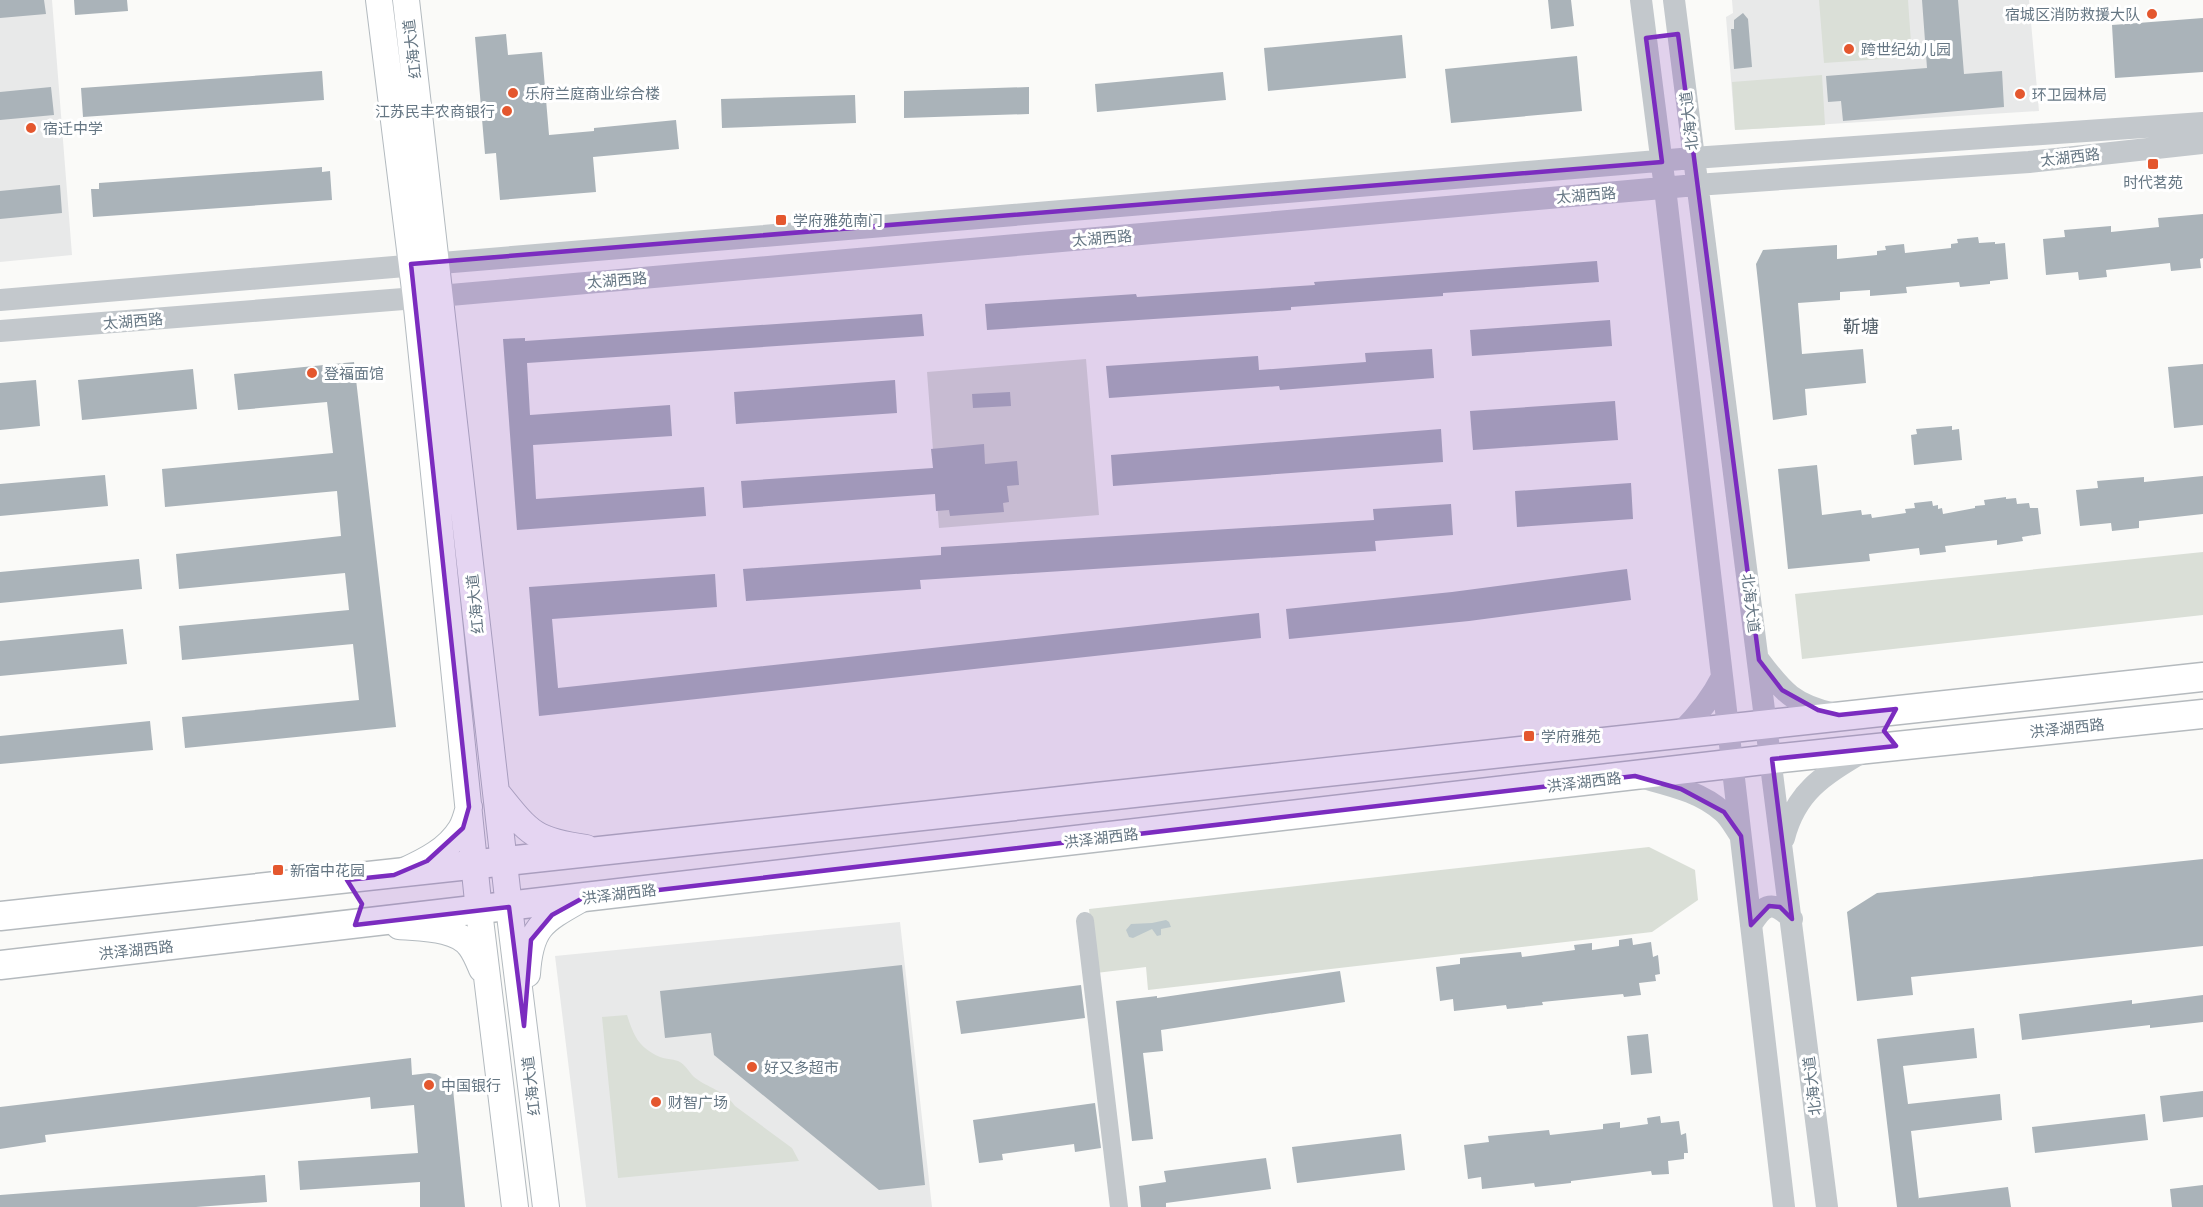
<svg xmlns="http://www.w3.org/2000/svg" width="2203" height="1207" viewBox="0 0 2203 1207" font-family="Ubuntu,'Noto Sans SC',sans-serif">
<rect width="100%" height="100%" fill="#fafaf8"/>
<!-- built -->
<path fill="#e8e9e9" d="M 0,0 L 52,0 L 72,255 L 0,262 Z
M 1732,0 L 2029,0 L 2039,111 L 1735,130 L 1726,17 L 1733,13 Z
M 900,922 L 932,1207 L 586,1207 L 555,956 Z"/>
<!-- green -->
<path fill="#dadfd7" d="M 1819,0 L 1908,0 L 1912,57 L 1824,63 Z
M 1822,75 L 1825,125 L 1735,130 L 1732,82 Z
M 1086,359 L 1099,515 L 939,528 L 927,372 Z
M 2203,552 L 2203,615 L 1802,659 L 1795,594 Z
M 1649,847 L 1695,870 L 1698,900 L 1652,932 L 1148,990 L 1146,967 L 1096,973 L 1089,909 Z
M 627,1015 C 634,1036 638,1047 660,1057 C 665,1059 672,1059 678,1061 C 686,1065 688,1071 694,1077 C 709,1089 723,1089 735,1106 L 792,1148 L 799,1161 L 618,1178 L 602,1017 Z"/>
<!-- water -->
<path fill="#bbc7cb" d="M 1166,920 L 1169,922 L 1171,927 L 1161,929 L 1161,935 L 1157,936 L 1152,929 L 1133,938 L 1129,937 L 1126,930 L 1131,924 L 1152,923 Z"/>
<!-- building -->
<path fill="#aab3b9" d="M 0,0 L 44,0 L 46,14 L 0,18 Z
M 74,0 L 127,0 L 128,11 L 75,15 Z
M 1548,0 L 1571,0 L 1574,26 L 1551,29 Z
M 1922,0 L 1958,0 L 1964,74 L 2002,71 L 2004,107 L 1843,121 L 1841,101 L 1828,102 L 1826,76 L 1927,68 Z
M 1743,13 L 1748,19 L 1752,67 L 1734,69 L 1731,29 L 1734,29 L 1734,20 Z
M 2203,18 L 2203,72 L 2115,78 L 2112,25 Z
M 506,34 L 508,55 L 542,52 L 549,135 L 594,131 L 594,128 L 676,120 L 679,149 L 593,157 L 596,192 L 500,200 L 496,153 L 485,154 L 475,37 Z
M 1402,35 L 1406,78 L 1268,91 L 1264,48 Z
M 1577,56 L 1582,111 L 1451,123 L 1445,69 Z
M 322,71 L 324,100 L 83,117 L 81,88 Z
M 1223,72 L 1226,100 L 1097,112 L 1095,84 Z
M 51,87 L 54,115 L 0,120 L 0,92 Z
M 1029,87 L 1029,114 L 904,118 L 904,91 Z
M 855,95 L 856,123 L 722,128 L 721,99 Z
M 322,167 L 322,172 L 330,171 L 332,200 L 93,217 L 91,189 L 99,189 L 99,183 Z
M 60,185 L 62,213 L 0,219 L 0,191 Z
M 2203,214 L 2203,258 L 2200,259 L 2201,268 L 2171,271 L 2170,263 L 2106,270 L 2107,277 L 2079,280 L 2078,272 L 2046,275 L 2043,239 L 2065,237 L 2064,230 L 2111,226 L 2111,232 L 2159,227 L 2158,218 Z
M 1978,237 L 1979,243 L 1995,242 L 1995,244 L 2005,243 L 2008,279 L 1990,281 L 1990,284 L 1960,287 L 1959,282 L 1906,287 L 1907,293 L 1870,296 L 1870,290 L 1840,292 L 1840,300 L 1798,303 L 1802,354 L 1863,349 L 1866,383 L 1805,389 L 1807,415 L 1773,420 L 1756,264 L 1763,250 L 1837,245 L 1837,259 L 1877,255 L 1877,251 L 1886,250 L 1885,246 L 1904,244 L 1905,253 L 1951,248 L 1951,244 L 1958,243 L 1957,239 Z
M 1597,261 L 1599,282 L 1443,293 L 1443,296 L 1291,307 L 1291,310 L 987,330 L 985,304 L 1136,294 L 1137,297 L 1315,285 L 1314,282 Z
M 922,314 L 924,336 L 527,363 L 530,415 L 670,405 L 672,436 L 533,445 L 536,499 L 704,487 L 706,516 L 517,530 L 503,339 L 525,338 L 525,341 Z
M 1610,320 L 1612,346 L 1472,356 L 1470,330 Z
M 1432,349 L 1434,378 L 1280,390 L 1279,386 L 1109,398 L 1106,366 L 1258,356 L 1259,370 L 1366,362 L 1365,353 Z
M 354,362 L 396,727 L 185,748 L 182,717 L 359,700 L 353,644 L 182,660 L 179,626 L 349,610 L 345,573 L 179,589 L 176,554 L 341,536 L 337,491 L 165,507 L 162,469 L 333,453 L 327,402 L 238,410 L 234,374 Z
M 2203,364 L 2203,425 L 2174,428 L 2168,367 Z
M 193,369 L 197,409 L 82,420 L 78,380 Z
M 36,380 L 40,426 L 0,430 L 0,383 Z
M 895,380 L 897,413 L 736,424 L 734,392 Z
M 1010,392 L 1011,406 L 973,408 L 972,394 Z
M 1615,401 L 1618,440 L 1473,450 L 1470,411 Z
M 1952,426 L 1952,430 L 1959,429 L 1962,460 L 1914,465 L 1911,435 L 1917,434 L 1916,429 Z
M 1441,429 L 1443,462 L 1113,486 L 1111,455 Z
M 984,444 L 985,464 L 1017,461 L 1019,485 L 1007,486 L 1009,502 L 1003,503 L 1004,512 L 950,516 L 949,510 L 936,511 L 935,494 L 743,508 L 741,481 L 933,468 L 931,449 Z
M 1817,465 L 1822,515 L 1861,510 L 1862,515 L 1871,514 L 1872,518 L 1906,513 L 1905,509 L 1915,508 L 1914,503 L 1932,501 L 1933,506 L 1938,505 L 1938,509 L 1942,508 L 1943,514 L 1975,508 L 1975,506 L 1985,505 L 1984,500 L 2006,497 L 2006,499 L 2016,498 L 2017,504 L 2029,503 L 2030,508 L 2038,508 L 2041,534 L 2022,537 L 2023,541 L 1997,545 L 1997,540 L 1945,546 L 1946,552 L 1920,555 L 1919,548 L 1869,554 L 1870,561 L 1788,569 L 1778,469 Z
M 105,475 L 108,506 L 0,516 L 0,484 Z
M 2203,476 L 2203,514 L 2139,521 L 2139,528 L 2112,531 L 2111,523 L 2080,526 L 2076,490 L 2098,488 L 2097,481 L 2144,477 L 2144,482 Z
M 1631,483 L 1633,519 L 1517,527 L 1515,491 Z
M 1451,504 L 1453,535 L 1375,541 L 1376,551 L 920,580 L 921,589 L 746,601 L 743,569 L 941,555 L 941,547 L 1374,520 L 1373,509 Z
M 139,559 L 142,589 L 0,603 L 0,572 Z
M 1627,569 L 1631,600 L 1469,621 L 1289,639 L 1286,609 L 1452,592 Z
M 715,574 L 717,607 L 552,619 L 558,688 L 1259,613 L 1261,638 L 539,716 L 529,587 Z
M 123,629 L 127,664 L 0,676 L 0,641 Z
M 150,721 L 153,750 L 0,764 L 0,736 Z
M 2203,859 L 2203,946 L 1911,977 L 1913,995 L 1857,1001 L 1847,912 L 1877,893 Z
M 1632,938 L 1633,945 L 1651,942 L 1653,957 L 1658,955 L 1660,974 L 1655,975 L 1656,981 L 1639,983 L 1641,995 L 1624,997 L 1623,994 L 1542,1002 L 1543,1005 L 1507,1009 L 1506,1005 L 1454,1011 L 1453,999 L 1440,1001 L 1436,967 L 1460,964 L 1460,958 L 1521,952 L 1522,957 L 1575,950 L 1574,945 L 1592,943 L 1592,950 L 1619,946 L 1619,940 Z
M 902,965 L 925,1185 L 879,1190 L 714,1055 L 711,1033 L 665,1038 L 660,991 Z
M 1340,971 L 1345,1002 L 1161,1030 L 1163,1051 L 1143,1053 L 1153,1139 L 1132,1141 L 1116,1001 L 1157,996 L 1157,998 Z
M 1081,985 L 1085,1018 L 961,1034 L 956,1001 Z
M 2203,995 L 2203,1022 L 2150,1028 L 2150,1025 L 2022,1040 L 2019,1014 L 2132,1000 L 2132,1004 Z
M 1974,1028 L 1977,1058 L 1903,1066 L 1908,1104 L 2000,1094 L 2002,1120 L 1911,1131 L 1919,1200 L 1919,1198 L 2008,1187 L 2011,1207 L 1897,1207 L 1877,1039 Z
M 1648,1034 L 1652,1073 L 1631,1075 L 1627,1036 Z
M 411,1058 L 412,1075 L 429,1073 L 436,1074 L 441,1077 L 444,1087 L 453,1089 L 465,1207 L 420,1207 L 420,1182 L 300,1190 L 298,1161 L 418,1153 L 414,1105 L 371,1109 L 370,1097 L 45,1135 L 46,1142 L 0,1149 L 0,1107 Z
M 2203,1091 L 2203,1117 L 2163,1122 L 2160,1096 Z
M 1095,1103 L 1101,1148 L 1075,1152 L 1074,1144 L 1002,1154 L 1003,1160 L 979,1163 L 973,1120 Z
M 2145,1114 L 2148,1140 L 2035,1153 L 2032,1127 Z
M 1660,1116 L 1661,1123 L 1679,1121 L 1681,1135 L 1686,1133 L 1688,1153 L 1684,1153 L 1684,1159 L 1668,1161 L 1669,1174 L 1652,1175 L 1651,1171 L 1571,1181 L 1571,1183 L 1535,1187 L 1534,1183 L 1482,1189 L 1481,1177 L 1468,1179 L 1464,1145 L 1489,1142 L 1488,1136 L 1549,1130 L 1550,1135 L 1603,1129 L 1603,1124 L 1620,1122 L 1620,1128 L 1648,1124 L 1647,1118 Z
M 1401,1134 L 1405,1170 L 1297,1183 L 1292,1147 Z
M 1266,1158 L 1271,1189 L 1166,1203 L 1166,1207 L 1141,1207 L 1139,1186 L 1166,1182 L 1164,1171 Z
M 265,1175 L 267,1202 L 196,1207 L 0,1207 L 0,1195 Z
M 2203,1185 L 2203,1207 L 2172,1207 L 2170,1189 Z"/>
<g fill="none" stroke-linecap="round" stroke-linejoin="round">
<defs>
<path id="secondary" d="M 379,0 L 416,298 L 479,911 L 515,1207
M 406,0 L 509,907 L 546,1207
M 497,793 C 529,833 534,841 586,848
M 404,871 C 426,861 448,850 461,829 C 465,823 467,814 469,807
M 399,926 C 421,928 458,927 471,947 C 476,954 479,962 482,969
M 527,974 C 530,927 542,921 581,899"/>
<path id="primary" d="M 0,916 C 735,839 1468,754 2203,677
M 0,965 L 1772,759 L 2203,714"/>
</defs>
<!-- secondary casing -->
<use href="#secondary" stroke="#b3babf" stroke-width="28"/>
<!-- primary casing -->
<use href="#primary" stroke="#b5babe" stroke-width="31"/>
<!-- minor -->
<path stroke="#c3c8cc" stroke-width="18" d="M 1085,921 L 1119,1207"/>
<!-- tertiary -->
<path stroke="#c3c8cc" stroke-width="22" d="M 1641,0 L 1665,188 L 1784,1207
M 1674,0 L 1827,1207
M 0,300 L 1693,158 L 2203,123
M 0,331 L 416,298 L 1696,185 L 2029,162 L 2203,143
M 1759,660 C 1783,692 1794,705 1835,714
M 1681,732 C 1698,715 1711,699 1722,677
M 1640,777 C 1668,785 1700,791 1723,812 C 1730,818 1735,828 1740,835
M 1784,838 C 1796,791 1824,775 1864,751
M 1751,925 C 1765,903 1773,900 1792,919"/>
<!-- secondary -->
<use href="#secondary" stroke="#fff" stroke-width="26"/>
<!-- primary -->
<use href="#primary" stroke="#fff" stroke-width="28"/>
</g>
<!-- marked area -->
<path fill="#7b2cbf" fill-opacity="0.2" stroke="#7b2cbf" stroke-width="4.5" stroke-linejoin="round" d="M 1678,34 L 1759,660 L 1782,690 L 1818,710 L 1839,715 L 1896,709 L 1884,731 L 1896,746 L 1772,759 L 1792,919 L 1780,907 L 1769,906 L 1751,925 L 1741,836 L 1724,812 L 1681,789 L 1635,776 L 581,899 L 552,915 L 531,940 L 524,1026 L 509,907 L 355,925 L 362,904 L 347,880 L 394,875 L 427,861 L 463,828 L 469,807 L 411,264 L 1662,162 L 1646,38 Z"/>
<!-- markers -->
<g fill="#e4572e" stroke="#fff" stroke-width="2">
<circle cx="2152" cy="14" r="6"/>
<circle cx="1849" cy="49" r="6"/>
<circle cx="513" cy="93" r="6"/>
<circle cx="2020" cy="94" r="6"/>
<circle cx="507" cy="111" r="6"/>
<circle cx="31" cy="128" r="6"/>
<rect x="2147" y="158" width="12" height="12" rx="3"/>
<rect x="775" y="214" width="12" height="12" rx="3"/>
<circle cx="312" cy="373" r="6"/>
<rect x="1523" y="730" width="12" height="12" rx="3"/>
<rect x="272" y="864" width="12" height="12" rx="3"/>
<circle cx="752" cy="1067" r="6"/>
<circle cx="429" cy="1085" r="6"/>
<circle cx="656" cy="1102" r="6"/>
</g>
<g text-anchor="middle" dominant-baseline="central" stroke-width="6" stroke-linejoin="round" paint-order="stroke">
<!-- poi labels -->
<g font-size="15" fill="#657683" stroke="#fff" text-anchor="start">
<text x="2140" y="14" text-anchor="end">宿城区消防救援大队</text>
<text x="1861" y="49">跨世纪幼儿园</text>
<text x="525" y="93">乐府兰庭商业综合楼</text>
<text x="2032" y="94">环卫园林局</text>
<text x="495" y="111" text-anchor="end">江苏民丰农商银行</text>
<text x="43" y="128">宿迁中学</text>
<text x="2153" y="182" text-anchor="middle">时代茗苑</text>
<text x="793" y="220">学府雅苑南门</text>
<text x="324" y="373">登福面馆</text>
<text x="1541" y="736">学府雅苑</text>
<text x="290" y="870">新宿中花园</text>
<text x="764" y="1067">好又多超市</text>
<text x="441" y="1085">中国银行</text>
<text x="668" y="1102">财智广场</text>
</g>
<!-- street labels -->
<g font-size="15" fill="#657683" stroke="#fff">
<text transform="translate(412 49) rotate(-97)">红海大道</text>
<text transform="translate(1689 121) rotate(-97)">北海大道</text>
<text transform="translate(2070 157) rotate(-7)">太湖西路</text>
<text transform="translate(1586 195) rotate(-5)">太湖西路</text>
<text transform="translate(1102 238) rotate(-5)">太湖西路</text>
<text transform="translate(617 280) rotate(-5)">太湖西路</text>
<text transform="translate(133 321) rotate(-5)">太湖西路</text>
<text transform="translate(1751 603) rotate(83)">北海大道</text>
<text transform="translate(475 604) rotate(-96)">红海大道</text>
<text transform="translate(2067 728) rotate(-6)">洪泽湖西路</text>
<text transform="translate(1584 782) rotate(-7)">洪泽湖西路</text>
<text transform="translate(1101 838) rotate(-7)">洪泽湖西路</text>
<text transform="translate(619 894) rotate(-7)">洪泽湖西路</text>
<text transform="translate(136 950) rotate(-6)">洪泽湖西路</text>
<text transform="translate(531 1086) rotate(-97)">红海大道</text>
<text transform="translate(1812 1086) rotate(-97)">北海大道</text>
</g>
<!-- quarter labels -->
<g font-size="18" fill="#57646e" stroke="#fff">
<text x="1861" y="326">靳塘</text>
</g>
</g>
</svg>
